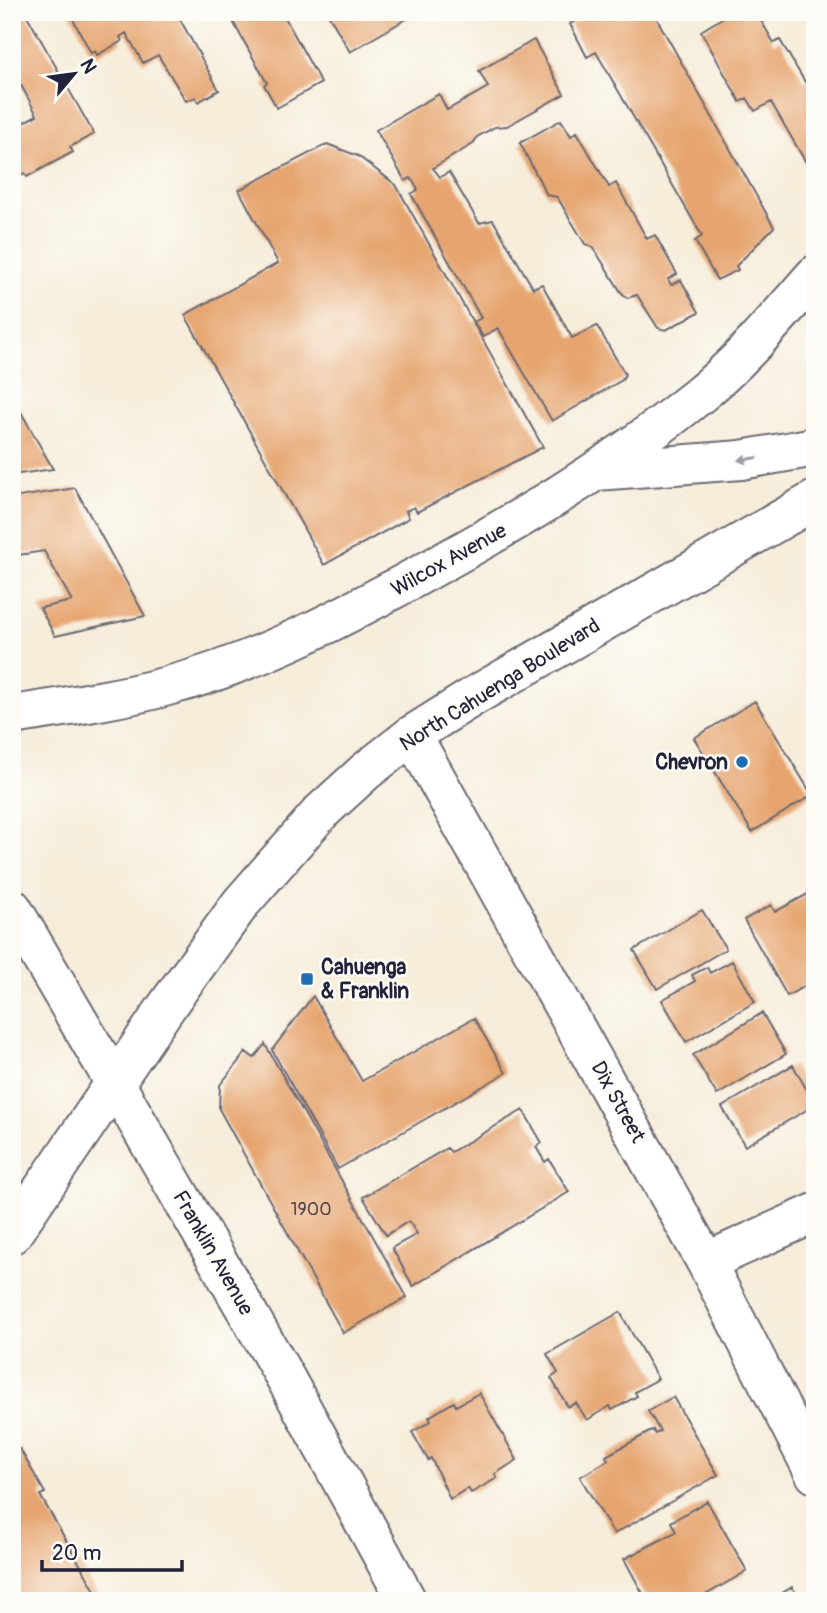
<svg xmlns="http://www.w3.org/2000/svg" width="827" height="1613" viewBox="0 0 827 1613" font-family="Pangolin,sans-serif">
<rect width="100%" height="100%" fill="#fdfcf7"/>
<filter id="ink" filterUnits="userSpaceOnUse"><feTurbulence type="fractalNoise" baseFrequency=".0143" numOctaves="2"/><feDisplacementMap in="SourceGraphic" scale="14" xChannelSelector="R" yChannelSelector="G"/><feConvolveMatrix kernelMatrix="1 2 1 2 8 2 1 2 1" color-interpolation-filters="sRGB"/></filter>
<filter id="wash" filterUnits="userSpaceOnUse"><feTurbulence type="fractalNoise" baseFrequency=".00686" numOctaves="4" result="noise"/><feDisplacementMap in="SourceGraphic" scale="28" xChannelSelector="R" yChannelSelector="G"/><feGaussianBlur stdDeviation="1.57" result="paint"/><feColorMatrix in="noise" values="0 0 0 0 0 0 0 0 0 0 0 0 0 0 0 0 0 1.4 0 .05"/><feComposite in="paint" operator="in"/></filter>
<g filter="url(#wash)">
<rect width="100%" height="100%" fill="#f6edda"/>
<g id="blocks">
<!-- building -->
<path fill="#e6a570" d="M 12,12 L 25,12 L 94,134 L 70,147 L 73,152 L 27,177 L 25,173 L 12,180 L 12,122 L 15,127 L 37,115 L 21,85 L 12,90 Z
M 69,12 L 176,12 L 219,90 L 198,102 L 196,97 L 186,101 L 158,55 L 143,63 L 126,33 L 120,37 L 122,41 L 97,55 L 95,51 L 91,53 Z
M 241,12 L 282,12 L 321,83 L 277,108 L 264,85 L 267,83 L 231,18 Z
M 327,12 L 418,12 L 350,52 Z
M 592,12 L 653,12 L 774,227 L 736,266 L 738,270 L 717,280 L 695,241 L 702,236 L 596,52 L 587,57 L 570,24 Z
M 732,12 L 756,12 L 774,43 L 780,40 L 805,82 L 813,76 L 815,79 L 815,171 L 812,173 L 771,102 L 755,111 L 747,98 L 740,102 L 701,31 Z
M 534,40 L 564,94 L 507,126 L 495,127 L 477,137 L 473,144 L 433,168 L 440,177 L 449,172 L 479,223 L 493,220 L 533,288 L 542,284 L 572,338 L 597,326 L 625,374 L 622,380 L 552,421 L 498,328 L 483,337 L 474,322 L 481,318 L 411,194 L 418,190 L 411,178 L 405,181 L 376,130 L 439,94 L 447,110 L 488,87 L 479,71 Z
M 561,120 L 571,136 L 577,132 L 609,187 L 616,183 L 647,239 L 655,235 L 677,274 L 668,279 L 671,285 L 681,280 L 699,312 L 666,330 L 658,328 L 637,295 L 627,298 L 621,292 L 593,247 L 585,244 L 557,197 L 547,195 L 520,143 Z
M 327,144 L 358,156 L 396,185 L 543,447 L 417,512 L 414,507 L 406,511 L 409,518 L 324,565 L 185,315 L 278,263 L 239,190 Z
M 12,396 L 53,469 L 12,475 Z
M 75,488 L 145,616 L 55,636 L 40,608 L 72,601 L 44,551 L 12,556 L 12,498 Z
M 755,701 L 812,795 L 752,832 L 694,738 Z
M 815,890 L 815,969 L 808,973 L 813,982 L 787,996 L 744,920 L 771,905 L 775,912 Z
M 702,910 L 726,949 L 657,989 L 634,950 Z
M 732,961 L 755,1002 L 686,1042 L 662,1000 L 695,981 L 692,975 L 707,967 L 710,973 Z
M 313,996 L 362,1081 L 474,1018 L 506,1073 L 338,1169 L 272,1050 Z
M 762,1013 L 786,1054 L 717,1095 L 693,1055 Z
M 265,1044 L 407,1297 L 343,1333 L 219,1109 L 220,1085 L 246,1052 L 254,1058 Z
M 793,1065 L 815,1105 L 745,1146 L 722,1107 Z
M 523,1110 L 542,1143 L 536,1147 L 545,1162 L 549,1159 L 569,1192 L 413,1286 L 392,1248 L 417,1234 L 409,1221 L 386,1235 L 363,1197 L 447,1148 L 451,1152 Z
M 620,1312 L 658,1379 L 635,1392 L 637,1396 L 612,1410 L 610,1406 L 587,1420 L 576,1403 L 568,1407 L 551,1378 L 558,1373 L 547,1354 Z
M 479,1393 L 517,1460 L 495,1474 L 497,1478 L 471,1493 L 468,1488 L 450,1499 L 431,1458 L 428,1460 L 412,1432 L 431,1421 L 429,1417 L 454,1402 L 456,1406 Z
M 673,1397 L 718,1475 L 614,1534 L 580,1477 L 608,1460 L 606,1456 L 653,1430 L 655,1434 L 660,1431 L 648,1411 Z
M 20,1449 L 45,1493 L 40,1495 L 101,1601 L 12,1601 L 12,1453 Z
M 707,1501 L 747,1571 L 695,1601 L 647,1601 L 624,1559 L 676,1532 L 671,1522 Z
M 792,1587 L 801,1601 L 769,1601 Z"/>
</g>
</g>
<g filter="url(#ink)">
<use href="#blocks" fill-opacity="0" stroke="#6c6973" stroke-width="2"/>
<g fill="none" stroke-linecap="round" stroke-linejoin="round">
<defs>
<path id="minor" d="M 12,715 C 63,707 114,700 164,687 C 253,664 336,621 416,577 C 514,524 609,468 697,397 C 741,362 778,317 815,275
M 412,735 L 706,1262 L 815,1474
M 12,908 L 116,1085
M 706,1262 L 815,1213"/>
<path id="major" d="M 596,471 L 741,460 L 815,447
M 116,1085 L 286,1379 L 407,1601
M 12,1234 L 169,1003 L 241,903 L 321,812 L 366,771 L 412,735 L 474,696 L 815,500"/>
</defs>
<!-- minor casing -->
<use href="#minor" stroke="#6c6973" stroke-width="42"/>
<!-- major casing -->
<use href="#major" stroke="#6c6973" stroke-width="42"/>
<!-- minor -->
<use href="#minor" stroke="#fff" stroke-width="38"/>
<!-- major -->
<use href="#major" stroke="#fff" stroke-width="38"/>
</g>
<!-- one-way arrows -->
<defs><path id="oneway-solid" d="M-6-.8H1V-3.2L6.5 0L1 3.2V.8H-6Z" transform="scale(1.75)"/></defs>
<use fill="#9c9ca7" href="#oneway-solid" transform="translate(748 459) rotate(171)"/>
</g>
<!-- markers -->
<g fill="#1f6fb2" stroke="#fdfcf7" stroke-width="2.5">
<circle cx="742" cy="762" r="7"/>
<rect x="300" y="972" width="14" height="14" rx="3.5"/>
</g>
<g text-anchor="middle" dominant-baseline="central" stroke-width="5" stroke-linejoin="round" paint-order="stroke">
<!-- number labels -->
<g font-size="18" fill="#534348">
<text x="311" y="1209">1900</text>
</g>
<!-- street labels -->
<g font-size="21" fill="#22223b" stroke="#fdfcf7">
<text transform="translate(449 560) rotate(-29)">Wilcox Avenue</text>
<text transform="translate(500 685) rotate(-32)">North Cahuenga Boulevard</text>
<text transform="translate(618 1102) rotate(61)">Dix Street</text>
<text transform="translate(213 1253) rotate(60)">Franklin Avenue</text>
</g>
<!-- poi labels -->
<g font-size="21" font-weight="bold" fill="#22223b" stroke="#fdfcf7" text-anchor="end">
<text x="728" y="762">Chevron</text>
<text x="321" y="967" text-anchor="start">Cahuenga<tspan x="321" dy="24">&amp; Franklin</tspan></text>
</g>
</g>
<!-- margin -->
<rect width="827" height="1613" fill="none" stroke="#fdfcf7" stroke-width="42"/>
<!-- north arrow -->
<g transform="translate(74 74) rotate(61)" stroke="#fdfcf7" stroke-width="5" paint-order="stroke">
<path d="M0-5L12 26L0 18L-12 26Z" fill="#22223b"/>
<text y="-10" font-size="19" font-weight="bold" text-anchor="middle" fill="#22223b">N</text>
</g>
<!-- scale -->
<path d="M42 1560v10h140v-10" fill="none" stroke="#22223b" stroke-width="3.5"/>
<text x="52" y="1560" font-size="21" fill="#22223b" stroke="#fdfcf7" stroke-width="5" paint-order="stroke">20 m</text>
</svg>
